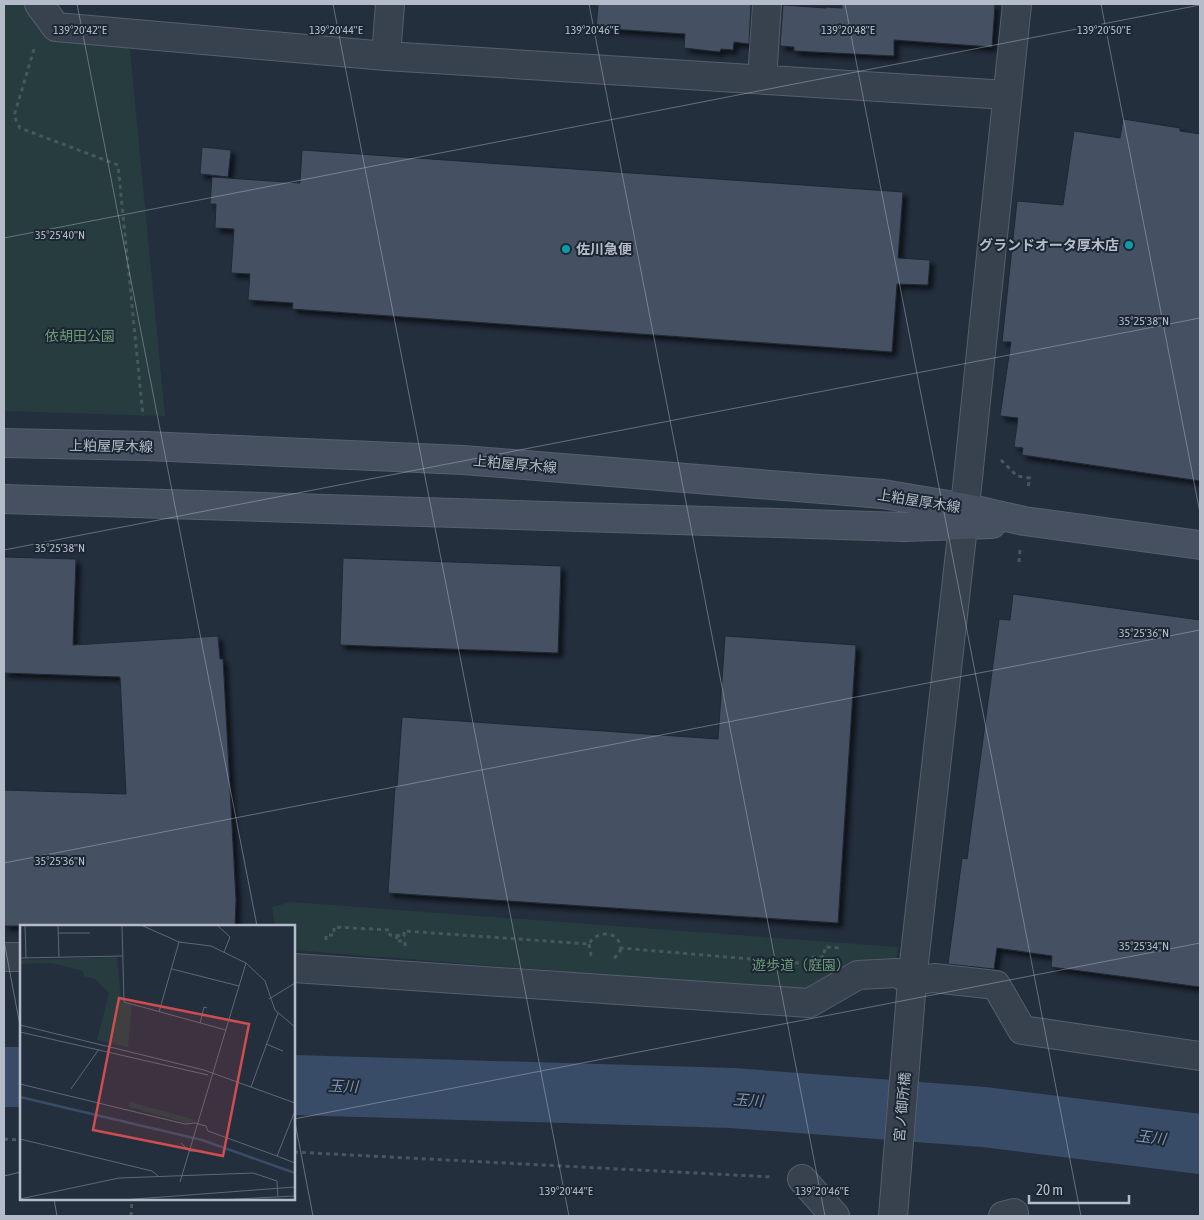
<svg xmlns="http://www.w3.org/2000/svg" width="1204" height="1220" viewBox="0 0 1204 1220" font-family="'Asap Condensed','Noto Sans JP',sans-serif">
<defs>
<filter id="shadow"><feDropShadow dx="4.5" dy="4.5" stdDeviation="2.5" flood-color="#0009"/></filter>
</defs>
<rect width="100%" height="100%" fill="#242f3e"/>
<!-- green -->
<path fill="#263c3f" d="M 4,4 L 23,4 L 24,6 L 63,41 L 127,46 L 130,50 L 165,416 L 4,411 Z
M 291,902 L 898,947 L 895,968 L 820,992 L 294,950 L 294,926 L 275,926 L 272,907 Z"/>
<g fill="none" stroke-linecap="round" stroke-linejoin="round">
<!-- river -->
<path stroke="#394c67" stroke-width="60" d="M 4,1077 L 21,1077
M 294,1085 L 732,1098 L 984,1117 L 1200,1144"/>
</g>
<!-- building -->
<path fill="#455162" stroke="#1f2835" filter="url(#shadow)" d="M 598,4 L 751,4 L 749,44 L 734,42 L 733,50 L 721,49 L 720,52 L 684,48 L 685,34 L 596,28 Z
M 842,4 L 995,4 L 992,47 L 894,40 L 894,56 L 794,51 L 794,47 L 780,46 L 783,5 L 826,8 L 826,7 L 842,8 Z
M 1123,119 L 1180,128 L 1180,131 L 1200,134 L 1200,481 L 1022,455 L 1023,448 L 1014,447 L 1018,418 L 1000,416 L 1011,342 L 1002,342 L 1017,201 L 1063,205 L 1074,131 L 1120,138 Z
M 202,147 L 231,150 L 228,177 L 200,174 Z
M 302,150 L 903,192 L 898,258 L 930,260 L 928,285 L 897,284 L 892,352 L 292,309 L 293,303 L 248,300 L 250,274 L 231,273 L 234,229 L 215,228 L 216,204 L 210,204 L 212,177 L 300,183 Z
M 4,557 L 76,559 L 73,645 L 218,636 L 220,659 L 223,659 L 236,900 L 235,926 L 4,926 L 4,790 L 126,794 L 120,677 L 4,673 Z
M 343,558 L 561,566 L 558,653 L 340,645 Z
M 1013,594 L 1200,620 L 1200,987 L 1051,967 L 1052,956 L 997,948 L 994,969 L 948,964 L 962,858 L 967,859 L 999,619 L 1010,620 Z
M 725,636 L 856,645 L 838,923 L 388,893 L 395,787 L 397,787 L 402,717 L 718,739 Z"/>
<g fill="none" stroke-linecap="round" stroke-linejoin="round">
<defs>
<path id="minor" d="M 39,4 L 56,27 L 386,56 L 1007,95
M 386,56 L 390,4
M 762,79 L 767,4
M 963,526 L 1017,4
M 4,957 L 21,957
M 294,968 L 809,1003 L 858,975 L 897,973 L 912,981 L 934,978 L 996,985 L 1022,1030 L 1200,1056
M 802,1179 L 835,1216
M 1003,1216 L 1014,1213"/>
<path id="tertiary" d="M 893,1216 L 912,981 L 963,526"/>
<path id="secondary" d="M 4,443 L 146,446 L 463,460 L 883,494 L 966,508 L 1024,521 L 1200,545
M 4,499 L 904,527 L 992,524"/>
</defs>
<!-- minor casing -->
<use href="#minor" stroke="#565f6c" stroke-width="30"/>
<!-- tertiary casing -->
<use href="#tertiary" stroke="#565f6c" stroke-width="30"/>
<!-- secondary casing -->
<use href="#secondary" stroke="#565f6c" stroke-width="30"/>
<!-- path -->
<path stroke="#44595c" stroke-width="3" stroke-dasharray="4 4" stroke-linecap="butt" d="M 34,49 L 14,116 L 20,128 L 118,165 L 143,416
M 1001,460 L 1017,476 L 1030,478 L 1028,487
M 1019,562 L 1020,550
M 397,935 L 396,941 L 405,941 L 405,946
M 326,940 L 326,935 L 334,935 L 334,927 L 390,930 L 390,935 L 404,936 L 404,931 L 589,944 C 597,930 618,930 621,948 L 810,964 L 810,957 L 824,957 L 825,947 L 840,948
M 589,944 L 591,955 L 594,956
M 614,958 L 619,954 L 621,948
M 4,1139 L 21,1140
M 294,1152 L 772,1177
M 131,1216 L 132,1199"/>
<!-- minor -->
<use href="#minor" stroke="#38414e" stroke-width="28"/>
<!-- tertiary -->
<use href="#tertiary" stroke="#38414e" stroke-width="28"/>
<!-- secondary -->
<use href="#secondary" stroke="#465061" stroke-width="28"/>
</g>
<!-- ticks -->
<path fill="none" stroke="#b4bcc9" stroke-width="1" stroke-opacity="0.45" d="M 77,4 L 257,926M 333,4 L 569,1216M 589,4 L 825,1216M 845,4 L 1081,1216M 1101,4 L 1200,513M 4,238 L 1200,5M 4,550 L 1200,318M 4,863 L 1200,630M 4,941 L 21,1031M 294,1117 L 313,1216M 294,1119 L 1200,943M 4,1176 L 21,1172M 54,1199 L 57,1216"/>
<!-- markers -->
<g fill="#0f9aa8" stroke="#1d2633" stroke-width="2">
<circle cx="1129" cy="245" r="5"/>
<circle cx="566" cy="249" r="5"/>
</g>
<g text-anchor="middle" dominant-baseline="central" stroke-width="4" stroke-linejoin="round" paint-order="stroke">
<!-- poi labels -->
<g font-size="14" font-weight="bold" fill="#b4bcc9" stroke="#1d2633" text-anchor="end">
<text x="1119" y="245">グランドオータ厚木店</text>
<text x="576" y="249" text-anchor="start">佐川急便</text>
</g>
<!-- park labels -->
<g font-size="14" fill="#6b9a76" stroke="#1d2633">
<text x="80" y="336">依胡田公園</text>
<text x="801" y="965">遊歩道（庭園）</text>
</g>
<!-- street labels -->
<g font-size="14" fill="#b4bcc9" stroke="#1d2633">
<text transform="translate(111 446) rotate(1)">上粕屋厚木線</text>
<text transform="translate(515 464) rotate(5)">上粕屋厚木線</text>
<text transform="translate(919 501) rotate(9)">上粕屋厚木線</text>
<text transform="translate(902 1107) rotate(-85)">宮ノ御所橋</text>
</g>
<!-- water labels -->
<g font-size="15" font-style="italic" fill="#7c92b1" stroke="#1d2633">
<text transform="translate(343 1086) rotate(2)">玉川</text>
<text transform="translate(748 1100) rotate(4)">玉川</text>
<text transform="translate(1151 1137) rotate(7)">玉川</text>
</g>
</g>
<!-- overview -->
<g transform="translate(20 925)">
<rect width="275" height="275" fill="#242f3e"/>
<path d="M 97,32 L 101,74 L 112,81 L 108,122 L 77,115 L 89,68 L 75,54 L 64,51 L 63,46 L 32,38 L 0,39 L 0,35 ZM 109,177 L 111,177 L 176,195 L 167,198 L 109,182 Z" fill="#263c3f"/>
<path fill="none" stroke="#394c67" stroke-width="2.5" d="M 0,172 L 182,215 L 275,248"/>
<path fill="none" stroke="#5e6776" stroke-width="1" d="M 5,0 L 6,33M 38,0 L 39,32M 102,0 L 104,77 L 206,105M 121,0 L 159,17 L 191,21 L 226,38 L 245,56 L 255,85 L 275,102M 197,0 L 210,12 L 204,27M 39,8 L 70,8M 0,33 L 102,31M 152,44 L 219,61M 249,74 L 275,58M 139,87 L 159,17M 180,98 L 184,82 L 187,83M 0,100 L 184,145 L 275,178M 0,107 L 188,150M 246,119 L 263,126M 0,159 L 165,199 L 175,198 L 186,201 L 188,206 L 257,231 L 275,186M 231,162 L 258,88M 51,164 L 79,124M 0,214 L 132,246 L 138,251M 161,218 L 169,226 L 183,226M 257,231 L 275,238M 160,257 L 226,38M 0,274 L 99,253 L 233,248 L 257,256 L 258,272M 102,275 L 275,262M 198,275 L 275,271"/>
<path fill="#ce4d50" fill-opacity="0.15" stroke="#ce4d50" stroke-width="2.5" d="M 99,73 L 229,99 L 203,231 L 73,205 Z"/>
<rect width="275" height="275" fill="none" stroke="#b4bcc9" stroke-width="2.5"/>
</g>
<g font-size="12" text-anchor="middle" fill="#b4bcc9" stroke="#1d2633" stroke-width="4" stroke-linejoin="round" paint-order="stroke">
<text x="80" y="34">139°20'42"E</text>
<text x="336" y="34">139°20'44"E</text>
<text x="592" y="34">139°20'46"E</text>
<text x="848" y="34">139°20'48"E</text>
<text x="1104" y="34">139°20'50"E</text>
<text x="60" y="239">35°25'40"N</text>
<text x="1144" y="325">35°25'38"N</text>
<text x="60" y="552">35°25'38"N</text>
<text x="1144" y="637">35°25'36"N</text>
<text x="60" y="865">35°25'36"N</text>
<text x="1144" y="950">35°25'34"N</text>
<text x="566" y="1195">139°20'44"E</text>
<text x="822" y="1195">139°20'46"E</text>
</g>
<!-- border -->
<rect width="1204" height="1220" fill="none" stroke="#b4bcc9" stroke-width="10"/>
<!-- scale -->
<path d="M1029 1195v8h100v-8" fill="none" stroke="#b4bcc9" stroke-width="2.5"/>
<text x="1036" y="1195" font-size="15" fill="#b4bcc9" stroke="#1d2633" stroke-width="4" paint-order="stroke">20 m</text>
</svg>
